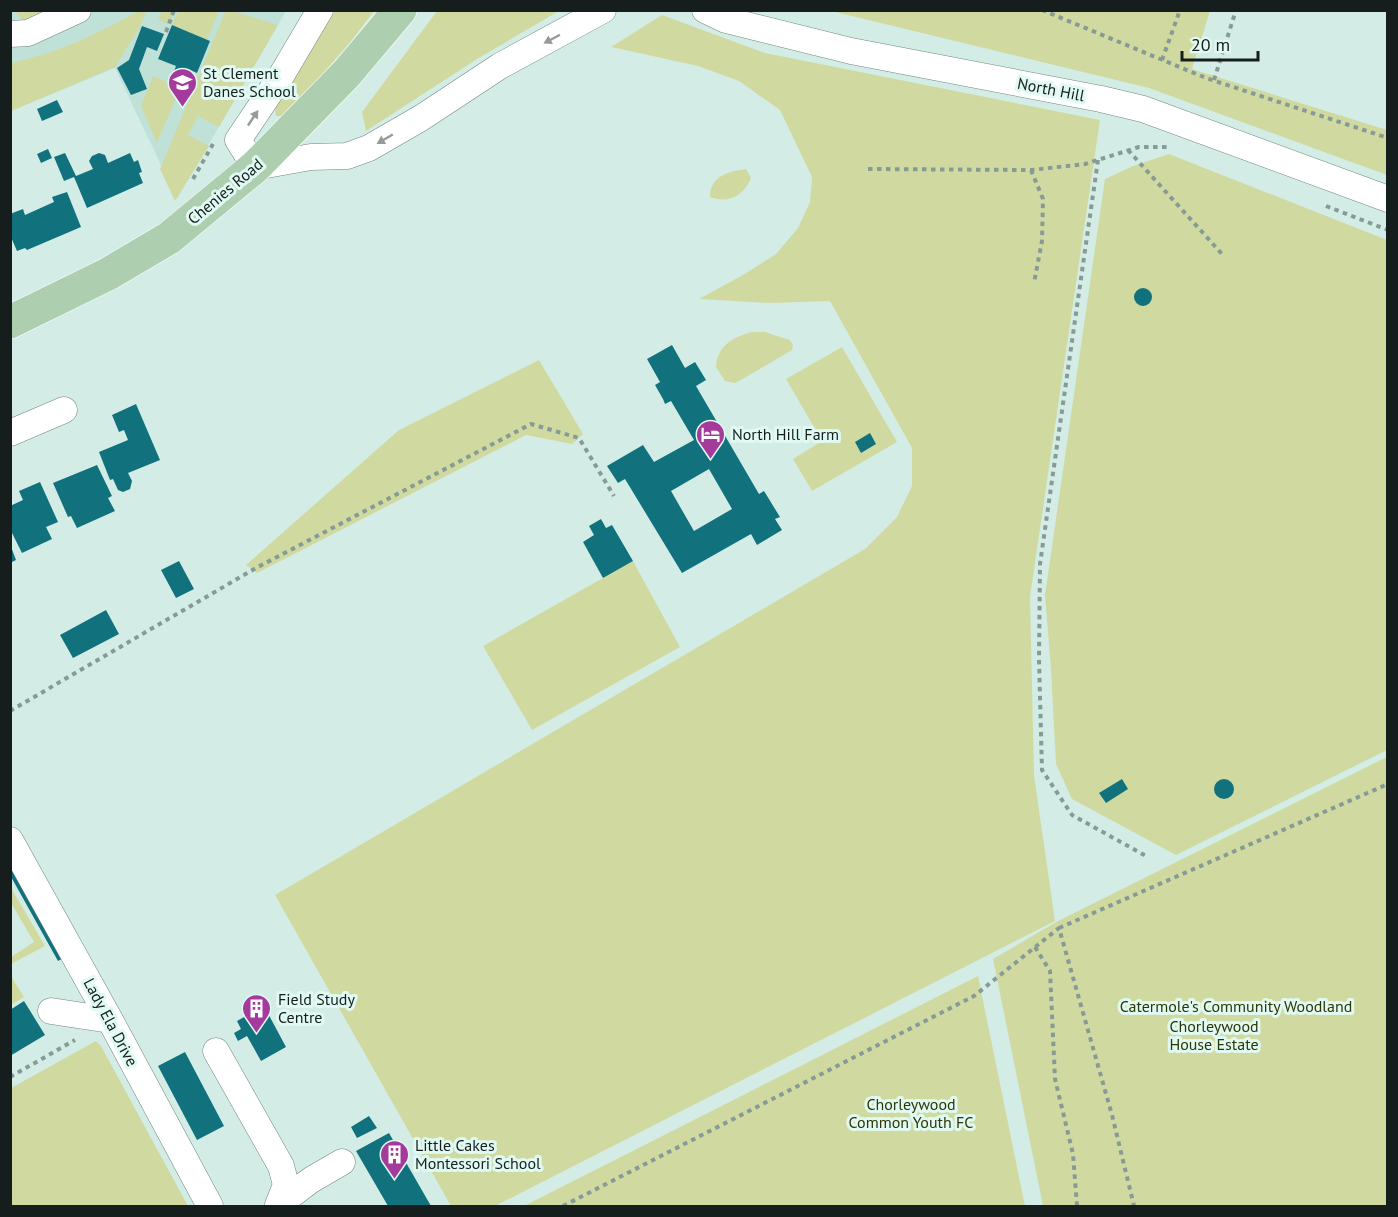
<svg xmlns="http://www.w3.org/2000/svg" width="1398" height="1217" viewBox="0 0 1398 1217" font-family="'PT Sans',sans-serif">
<rect width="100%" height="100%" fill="#d3ede6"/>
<!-- built -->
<path fill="#bfe1d8" d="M 11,11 L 286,11 L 177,199 L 115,68 L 11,111 Z"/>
<!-- green -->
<path fill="#d0daa0" d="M 162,10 L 174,11 L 169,24 L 158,20 Z
M 226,10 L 233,11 L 278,25 L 219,127 L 198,116 L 188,135 L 209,146 L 175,201 L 160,169 Z
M 15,11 L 52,11 L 24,22 Z
M 138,11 L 147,11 L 139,29 L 115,67 L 11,111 L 11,63 C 60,52 95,35 138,11 Z
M 178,11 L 219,11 L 207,40 L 172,25 Z
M 335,11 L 374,11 L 349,44 L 289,112 L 283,116 L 276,116 L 275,110 L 279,101 Z
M 437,11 L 559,11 L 477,59 L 366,131 L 362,112 Z
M 831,11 L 1210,11 L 1192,69 L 1387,130 L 1387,175 L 1149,88 Z
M 662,15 L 765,53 L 1100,120 L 1030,597 L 1034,775 L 1055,921 L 495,1206 L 451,1206 L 275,895 L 865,549 L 897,517 L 912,486 L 912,448 L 830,301 L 770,303 L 699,299 L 743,275 L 776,254 L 798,228 L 810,202 L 812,177 L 780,110 L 739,81 L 698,66 L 611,47 Z
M 153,76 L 180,88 L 157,143 L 141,106 Z
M 1169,154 L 1387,240 L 1387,750 L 1176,855 L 1072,799 L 1056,764 L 1051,670 L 1045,595 L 1105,179 L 1133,166 Z
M 746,169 L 751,178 C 744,196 728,204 710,197 C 710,176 729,171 746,169 Z
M 752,332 L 765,332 L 790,340 L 793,345 L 792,350 L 741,380 L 735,383 L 725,381 L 716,367 C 717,346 733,337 752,332 Z
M 842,347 L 897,442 L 812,491 L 793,459 L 822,441 L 786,379 Z
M 539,360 L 583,434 L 572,444 L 526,435 L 257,573 L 246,565 L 399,430 Z
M 633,561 L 680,647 L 532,730 L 483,646 Z
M 1387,757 L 1387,1206 L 1043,1206 L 993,959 L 1058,921 Z
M 10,886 L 45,946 L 11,964 L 11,957 L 34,942 L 11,903 Z
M 11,976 L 24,997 L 11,1005 L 10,1005 Z
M 978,976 L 1025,1206 L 524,1206 Z
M 96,1041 L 101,1046 L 188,1206 L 11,1206 L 11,1088 Z"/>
<!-- building -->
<path fill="#11727d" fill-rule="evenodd" d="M 172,25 L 210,41 L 197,73 L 188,69 L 183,82 L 172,77 L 176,66 L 158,59 Z
M 142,26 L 164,34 L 157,51 L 147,47 L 139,69 L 147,89 L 131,95 L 117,68 L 129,60 Z
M 57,100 L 63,112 L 42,121 L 37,109 Z
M 48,149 L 52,158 L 41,163 L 37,154 Z
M 65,153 L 76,176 L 93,169 L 89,161 L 92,156 L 99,153 L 105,155 L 108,163 L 130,153 L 134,162 L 138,160 L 142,172 L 139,173 L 143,183 L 87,208 L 74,177 L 64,181 L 54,157 Z
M 67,192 L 81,227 L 27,250 L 25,248 L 17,251 L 10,235 L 10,214 L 23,209 L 25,215 L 54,202 L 52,197 Z
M1134 297a9 9 0 1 1 18 0a9 9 0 1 1-18 0Z
M 672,345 L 685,368 L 695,362 L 706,380 L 696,386 L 759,494 L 764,491 L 780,517 L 775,519 L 782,530 L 757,545 L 751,534 L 682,573 L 625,479 L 618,483 L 607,466 L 643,445 L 654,462 L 694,440 L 671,401 L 665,404 L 663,399 L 655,385 L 660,382 L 647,359 ZM 709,469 L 732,509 L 694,531 L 671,491 Z
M 136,404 L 160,460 L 128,473 L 132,481 L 130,489 L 123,492 L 118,490 L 113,479 L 110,480 L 99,452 L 128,440 L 124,430 L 119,432 L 112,415 Z
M 870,433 L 876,444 L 861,453 L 855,442 Z
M 97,465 L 112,496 L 108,498 L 115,511 L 77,528 L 71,516 L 68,517 L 53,483 Z
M 40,482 L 58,522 L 46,527 L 52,539 L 22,553 L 10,529 L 10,506 L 23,500 L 19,491 Z
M 601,519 L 606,528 L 612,525 L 633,561 L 603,578 L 583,542 L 594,535 L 589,526 Z
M 10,544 L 16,560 L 10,563 Z
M 179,561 L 194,589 L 176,598 L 161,570 Z
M 106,610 L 119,634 L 73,658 L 60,635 Z
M 1122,779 L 1128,789 L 1106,803 L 1099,793 Z
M1214 789a10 10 0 1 1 20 0a10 10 0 1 1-20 0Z
M 10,853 L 67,956 L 58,961 L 10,875 Z
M 24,1001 L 45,1035 L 10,1056 L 10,1010 Z
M 264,1006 L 286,1047 L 261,1061 L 247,1036 L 238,1041 L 234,1033 L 241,1029 L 237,1021 Z
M 185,1052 L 224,1126 L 197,1140 L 158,1066 Z
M 369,1116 L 377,1128 L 357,1138 L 351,1127 Z
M 389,1133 L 431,1206 L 388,1206 L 356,1151 Z"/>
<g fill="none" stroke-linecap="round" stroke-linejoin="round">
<defs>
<path id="minor" d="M 320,10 L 281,76 L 238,140 L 255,167 L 311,157 L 347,156 L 369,148 L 421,118 L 500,66 L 603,10
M 705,10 L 726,20 L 851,51 L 1101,99 L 1143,109 L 1388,199
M 10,34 L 28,33 L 78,10
M 10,433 L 64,410
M 10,840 L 110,1020 L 210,1206
M 51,1011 L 110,1020
M 216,1051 L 281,1166 L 286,1185 L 278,1205
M 278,1205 L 311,1180 L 342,1162"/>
<path id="major" d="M 10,322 L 108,274 L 169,238 L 255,167 L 347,73 L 400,10"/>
</defs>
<!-- minor casing -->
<use href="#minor" stroke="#708781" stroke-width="27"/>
<!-- major casing -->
<use href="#major" stroke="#fff" stroke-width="34"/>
<!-- path -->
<path stroke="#879b96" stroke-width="4" stroke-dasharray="4.5 4.5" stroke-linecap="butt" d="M 1042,10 L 1206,78 L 1388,138
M 166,32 L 174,10
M 1162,60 L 1180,10
M 1214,80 L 1236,10
M 1128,150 L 1222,254
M 1098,160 L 1040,564 L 1039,659 L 1042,770 L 1072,815 L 1146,856
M 868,169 L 1031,170 L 1085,164 L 1139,147 L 1171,147
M 1031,170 L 1043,199 L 1042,241 L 1034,283
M 193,179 L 213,144
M 1326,206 L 1388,230
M 10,711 L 256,568 L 531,424 L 579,438 L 614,496
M 1059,928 L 1388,784
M 1035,947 L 1050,971 L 1055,1079 L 1073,1154 L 1077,1206
M 10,1077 L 75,1040
M 563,1206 L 974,996 L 1059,928 L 1112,1115 L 1134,1206"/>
<!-- minor -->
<use href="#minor" stroke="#fff" stroke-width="26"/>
<!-- major -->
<use href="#major" stroke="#adcfb0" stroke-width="33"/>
</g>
<!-- one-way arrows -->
<defs><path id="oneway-solid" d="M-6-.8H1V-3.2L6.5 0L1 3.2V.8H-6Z" transform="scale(1.5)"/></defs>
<g fill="#969a99">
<use href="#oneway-solid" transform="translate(552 39) rotate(152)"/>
<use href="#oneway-solid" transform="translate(253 118) rotate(-56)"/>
<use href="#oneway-solid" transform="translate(385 139) rotate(150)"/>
</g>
<!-- icons -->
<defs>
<symbol id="school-pin" viewBox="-11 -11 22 30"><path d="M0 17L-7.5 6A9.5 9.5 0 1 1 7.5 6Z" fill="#a33a9c" stroke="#e0faf3"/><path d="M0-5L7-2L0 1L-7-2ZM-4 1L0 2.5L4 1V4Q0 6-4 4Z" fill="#fff"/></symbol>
<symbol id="hotel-pin" viewBox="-11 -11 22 30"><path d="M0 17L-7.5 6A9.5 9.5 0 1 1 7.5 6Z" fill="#a33a9c" stroke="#e0faf3"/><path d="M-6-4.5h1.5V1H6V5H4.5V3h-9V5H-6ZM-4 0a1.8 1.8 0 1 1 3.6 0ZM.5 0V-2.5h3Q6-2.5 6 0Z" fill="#fff"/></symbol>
<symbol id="building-pin" viewBox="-11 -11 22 30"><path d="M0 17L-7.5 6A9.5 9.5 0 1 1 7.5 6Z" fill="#a33a9c" stroke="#e0faf3"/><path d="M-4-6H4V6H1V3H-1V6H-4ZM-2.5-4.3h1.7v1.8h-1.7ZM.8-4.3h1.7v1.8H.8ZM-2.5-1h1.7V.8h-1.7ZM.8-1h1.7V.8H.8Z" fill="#fff"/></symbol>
</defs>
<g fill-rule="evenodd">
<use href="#school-pin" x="166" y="66" width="33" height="45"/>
<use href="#hotel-pin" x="694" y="418" width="33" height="45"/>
<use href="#building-pin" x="240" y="992" width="33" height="45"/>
<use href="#building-pin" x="378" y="1138" width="33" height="45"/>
</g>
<g text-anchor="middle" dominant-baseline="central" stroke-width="6" stroke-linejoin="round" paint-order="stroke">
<!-- poi labels -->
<g font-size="16" fill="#151e1c" stroke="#e0faf3" text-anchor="start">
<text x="203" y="73">St Clement<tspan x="203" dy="18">Danes School</tspan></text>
<text x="732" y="434">North Hill Farm</text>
<text x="278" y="999">Field Study<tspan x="278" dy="18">Centre</tspan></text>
<text x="415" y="1145">Little Cakes<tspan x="415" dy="18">Montessori School</tspan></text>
</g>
<!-- street labels -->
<g font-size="16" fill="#151e1c" stroke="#e0faf3">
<text transform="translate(1051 89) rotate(11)">North Hill</text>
<text transform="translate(225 191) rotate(-40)">Chenies Road</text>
<text transform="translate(111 1022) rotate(62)">Lady Ela Drive</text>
</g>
<!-- park labels -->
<g font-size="16" fill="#2f3504" stroke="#e0faf3">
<text x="1236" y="1006">Catermole's Community Woodland</text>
<text x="1214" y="1026">Chorleywood<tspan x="1214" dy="18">House Estate</tspan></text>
<text x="911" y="1104">Chorleywood<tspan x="911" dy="18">Common Youth FC</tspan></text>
</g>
</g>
<!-- border -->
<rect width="1398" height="1217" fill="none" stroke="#151e1c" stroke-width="24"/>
<!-- scale -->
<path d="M1182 51v9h76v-9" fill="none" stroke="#151e1c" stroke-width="3"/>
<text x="1191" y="51" font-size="18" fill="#151e1c" stroke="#e0faf3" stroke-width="4.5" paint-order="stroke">20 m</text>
</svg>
